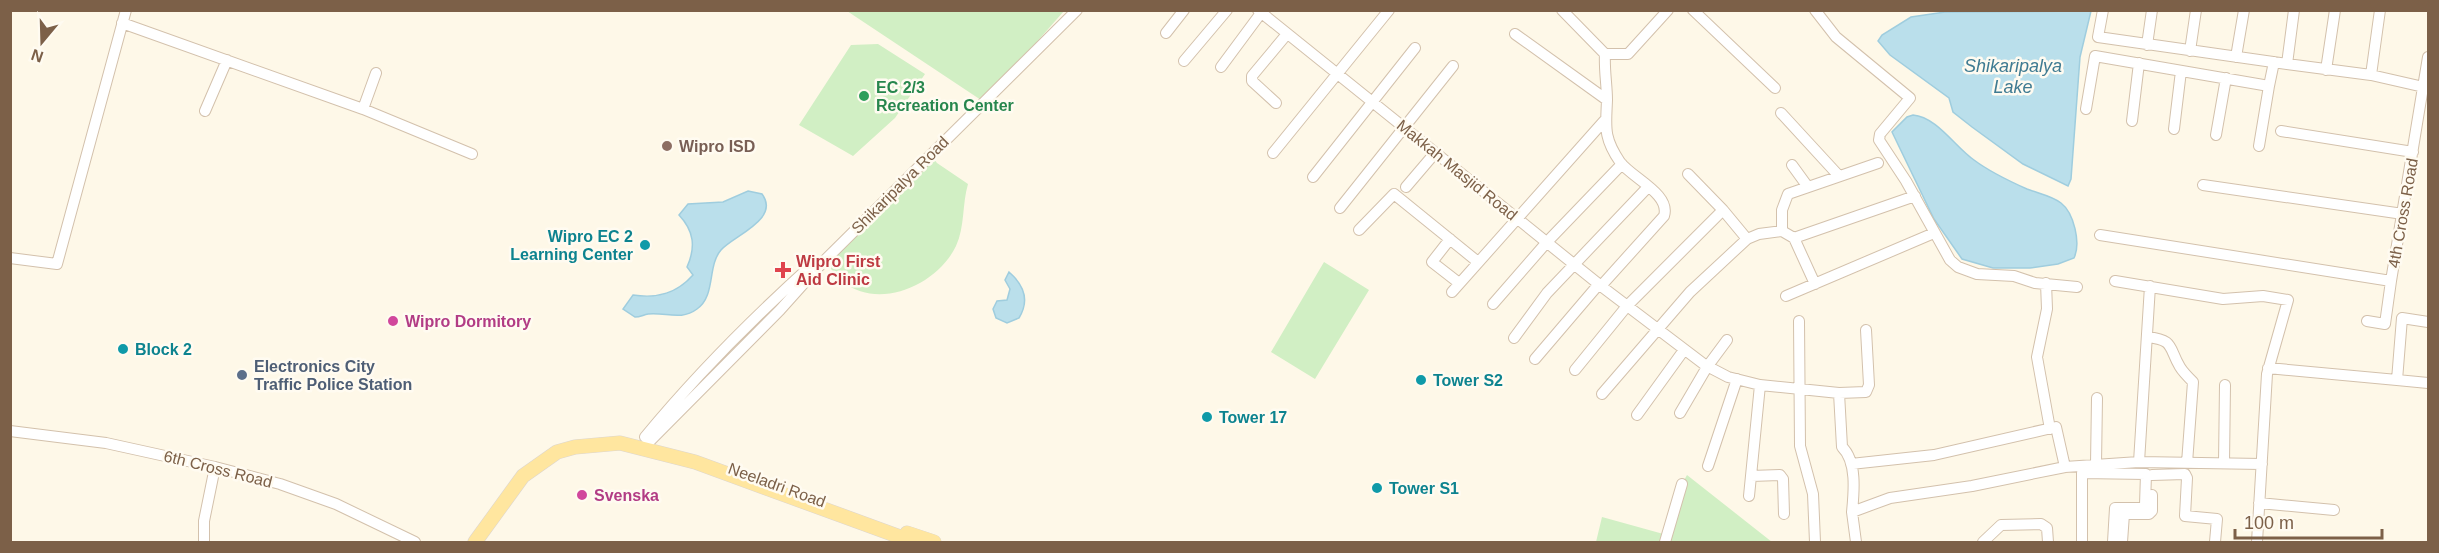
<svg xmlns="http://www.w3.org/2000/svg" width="2439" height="553" viewBox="0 0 2439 553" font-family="Arial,sans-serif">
<rect width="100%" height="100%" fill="#fef8e8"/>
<!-- green -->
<path fill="#d1efc4" d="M 847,11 L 1064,11 L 984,102 Z
M 878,44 L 925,74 L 895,118 L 853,156 L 799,125 L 851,45 Z
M 931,155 L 937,163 L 968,184 C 962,204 965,227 956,246 C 938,284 880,311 843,282 C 836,276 830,267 824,261 Z
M 1324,262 L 1369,290 L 1315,379 L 1271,352 Z
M 1687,475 L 1772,542 L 1596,542 L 1602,517 L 1667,535 L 1682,484 Z"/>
<!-- water -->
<path fill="#badfeb" stroke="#9fcdde" stroke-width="1.5" d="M 2091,11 L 2080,57 L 2071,179 L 2068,186 L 2023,164 L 1972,127 L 1953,112 L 1949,98 L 1890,55 L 1878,41 L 1882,35 L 1911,17 L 1945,12 Z
M 1913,115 C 1937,117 1955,147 1974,160 C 1990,172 2009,181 2027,189 C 2037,193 2052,196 2061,203 C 2074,213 2081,243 2074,258 L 2058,264 L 2030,268 L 1993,268 L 1962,259 L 1934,219 L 1892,132 L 1907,117 Z
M 748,191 L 762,194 C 781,219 733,236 721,250 C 707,266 716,296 697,309 C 681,321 666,312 648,314 C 643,315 640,317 635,317 L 623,309 L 633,295 C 658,299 677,293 693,275 L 687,267 C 696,247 694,231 679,215 L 688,204 L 723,202 Z
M 1009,272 C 1024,285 1030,300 1019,318 L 1007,323 L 996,318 L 993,309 L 997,301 L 1007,300 L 1010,289 L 1005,280 Z"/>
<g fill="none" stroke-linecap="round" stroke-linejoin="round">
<defs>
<path id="minor" d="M 1258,10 L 1601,286 L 1705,365 L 1728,377 L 1760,385 L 1839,393 L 1842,447 C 1857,461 1854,492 1852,512 L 1890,498 L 1972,486 L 2065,467 L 2139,462 L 2262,464
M 1562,10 L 1605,54 C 1604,70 1607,85 1607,100 C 1606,127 1603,137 1620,162 C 1632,178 1671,194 1664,216 L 1601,286
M 1693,10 L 1775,88
M 1815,10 L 1836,37 L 1910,98 L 1880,134 L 1879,140 L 1906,181 L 1950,260 L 1958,267 L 1977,274 L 2014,276 L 2035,283 L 2077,287
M 2103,10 L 2098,37 L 2287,64 L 2294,10
M 122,23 L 363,109 L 472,154
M 1166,33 L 1184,10
M 1515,34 L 1607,100
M 2147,45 L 2152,10
M 2190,51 L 2196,10
M 1605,54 L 1628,54 L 1668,10
M 2236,57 L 2244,10
M 1184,61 L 1227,10
M 2287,64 L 2371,75 L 2428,88
M 1221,67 L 1261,13
M 2326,70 L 2335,10
M 2371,75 L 2380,10
M 1276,103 L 1252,81 L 1252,76 L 1287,34
M 363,109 L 376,73
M 2086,109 L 2095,56 L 2269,86 L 2274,62
M 205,111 L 227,60
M 1781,113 L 1839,176
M 2132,121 L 2139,63
M 2174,129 L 2181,71
M 2281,131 L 2413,152
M 2216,135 L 2226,78
M 2259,146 L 2269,86
M 1273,153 L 1389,10
M 1792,165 L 1808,187
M 1688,174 L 1723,210 L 1747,239
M 1313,177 L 1415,48
M 2203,185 L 2403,214
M 1406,187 L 1435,153
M 1340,208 L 1453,66
M 1359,230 L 1394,194 L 1478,262
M 1782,231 L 1782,210 L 1788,194 L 1878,163
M 2100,235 L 2391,281 L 2428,57
M 1794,238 L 1915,196
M 1450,239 L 1432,262 L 1459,283
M 10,258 L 57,264 L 126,10
M 2115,281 L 2223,299 L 2263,296 L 2288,300 L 2267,374 L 2257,542
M 2046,283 L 2047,309 L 2037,357 L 2050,429
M 1452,292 L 1604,121
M 1786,296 L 1934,233
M 1493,304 L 1547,242 L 1622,164
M 1799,321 L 1800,446 L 1813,494 L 1815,542
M 2367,321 L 2385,324 L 2391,281
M 2428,322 L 2402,318 L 2397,380 L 2428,383
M 2147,337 C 2175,340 2168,347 2180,367 C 2183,372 2188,377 2193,382 L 2187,463
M 1514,338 L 1547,293 L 1648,187
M 1535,359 L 1599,284
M 2268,368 L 2397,380
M 1575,370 L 1627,306 L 1723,210
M 1839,393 L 1866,392 L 1869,385 L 1866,330
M 1602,394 L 1690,292 L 1747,239 L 1759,234 L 1782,231 L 1794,238 L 1815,284
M 1680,413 L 1707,367 L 1727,340
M 1637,415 L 1684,350
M 10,431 L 106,443 L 215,467 L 280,484 L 336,504 L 415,542
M 645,437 C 697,374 754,317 814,263 L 823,262
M 644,447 L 780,310 L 823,262 L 1077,10
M 2139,462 L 2150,286
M 2224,463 L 2225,385
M 1851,464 L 1934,455 L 2056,427 L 2065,467
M 2096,464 L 2097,398
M 1708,466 L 1737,379
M 2152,475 L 2185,474 L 2187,478 L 2185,516 L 2217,519 L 2215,542
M 1751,476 L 1780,475 L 1783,479 L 1784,514
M 1749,496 L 1760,385
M 2259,503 L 2334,510
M 1852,512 L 1856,542
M 204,542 L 204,521 L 215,467
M 1665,542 L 1682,484
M 1983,542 L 2001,525 L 2041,524 L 2047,528 L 2048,542
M 2082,542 L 2082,473 L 2146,474 L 2145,505 L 2142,508 L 2115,508 L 2113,542
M 2122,542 L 2124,514 L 2149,514 L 2152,511 L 2152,495"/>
<path id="major" d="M 907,533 L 934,542
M 475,542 L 523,476 L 557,452 L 575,447 L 620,443 L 695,462 L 914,542"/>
</defs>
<!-- minor casing -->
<use href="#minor" stroke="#d3c1ac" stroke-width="12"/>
<!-- major casing -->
<use href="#major" stroke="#ddd6cf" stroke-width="15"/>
<!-- minor -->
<use href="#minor" stroke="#fff" stroke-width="10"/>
<!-- major -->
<use href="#major" stroke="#ffe69f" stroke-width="14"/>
</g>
<!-- markers -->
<circle fill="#2e9e5b" stroke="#fffbf1" stroke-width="2" cx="864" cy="96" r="6"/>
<circle fill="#8d6e63" stroke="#fffbf1" stroke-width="2" cx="667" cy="146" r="6"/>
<g fill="#0f9aa8" stroke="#fffbf1" stroke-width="2">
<circle cx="645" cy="245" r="6"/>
<circle cx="123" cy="349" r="6"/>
<circle cx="1421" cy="380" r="6"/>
<circle cx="1207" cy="417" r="6"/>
<circle cx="1377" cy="488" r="6"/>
</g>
<path fill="#e0444e" stroke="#fffbf1" stroke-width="2" d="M780 261h6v6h6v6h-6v6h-6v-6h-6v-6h6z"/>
<g fill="#d1479c" stroke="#fffbf1" stroke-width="2">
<circle cx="393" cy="321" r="6"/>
<circle cx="582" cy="495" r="6"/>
</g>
<circle fill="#5c6f8a" stroke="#fffbf1" stroke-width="2" cx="242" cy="375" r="6"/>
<g text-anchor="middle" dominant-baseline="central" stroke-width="5" stroke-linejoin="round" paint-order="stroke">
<!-- leisure labels -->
<g font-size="16" font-weight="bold" fill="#27864d" stroke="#fffbf1" text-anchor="start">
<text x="876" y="87">EC 2/3<tspan x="876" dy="18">Recreation Center</tspan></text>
</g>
<!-- education labels -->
<g font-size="16" font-weight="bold" fill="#785e54" stroke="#fffbf1" text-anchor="start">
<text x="679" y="146">Wipro ISD</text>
</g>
<!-- street labels -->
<g font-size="16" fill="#7c6048" stroke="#fffbf1">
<text transform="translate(1457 170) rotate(39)">Makkah Masjid Road</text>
<text transform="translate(900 185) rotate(-45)">Shikaripalya Road</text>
<text transform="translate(2403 213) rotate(-80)">4th Cross Road</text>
<text transform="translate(218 469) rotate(14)">6th Cross Road</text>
<text transform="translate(777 485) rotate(20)">Neeladri Road</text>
</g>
<!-- culture labels -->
<g font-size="16" font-weight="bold" fill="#0d838f" stroke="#fffbf1" text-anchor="start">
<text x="633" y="236" text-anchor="end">Wipro EC 2<tspan x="633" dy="18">Learning Center</tspan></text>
<text x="135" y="349">Block 2</text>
<text x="1433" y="380">Tower S2</text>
<text x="1219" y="417">Tower 17</text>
<text x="1389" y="488">Tower S1</text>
</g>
<!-- health labels -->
<g font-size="16" font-weight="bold" fill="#be3a42" stroke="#fffbf1" text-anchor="start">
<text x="796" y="261">Wipro First<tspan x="796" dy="18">Aid Clinic</tspan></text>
</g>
<!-- hotel labels -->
<g font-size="16" font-weight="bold" fill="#b23c85" stroke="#fffbf1" text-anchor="start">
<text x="405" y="321">Wipro Dormitory</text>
<text x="594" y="495">Svenska</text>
</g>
<!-- service labels -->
<g font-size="16" font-weight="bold" fill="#4e5e75" stroke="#fffbf1" text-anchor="start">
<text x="254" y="366">Electronics City<tspan x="254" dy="18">Traffic Police Station</tspan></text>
</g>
<!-- water labels -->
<g font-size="18" font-style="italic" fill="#3f7b92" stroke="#fffbf1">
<text x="2013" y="66">Shikaripalya<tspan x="2013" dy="21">Lake</tspan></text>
</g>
</g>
<!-- border -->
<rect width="2439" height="553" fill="none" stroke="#7c6048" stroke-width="24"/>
<!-- north arrow -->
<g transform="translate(42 42) rotate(199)" stroke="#fffbf1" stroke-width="4.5" paint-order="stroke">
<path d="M0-4.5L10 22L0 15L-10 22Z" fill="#7c6048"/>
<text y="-9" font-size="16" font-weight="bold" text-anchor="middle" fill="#7c6048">N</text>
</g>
<!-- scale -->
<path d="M2235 529v9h147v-9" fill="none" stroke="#7c6048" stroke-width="3"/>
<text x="2244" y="529" font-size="18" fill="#7c6048" stroke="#fffbf1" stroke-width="4.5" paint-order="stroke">100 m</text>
</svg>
